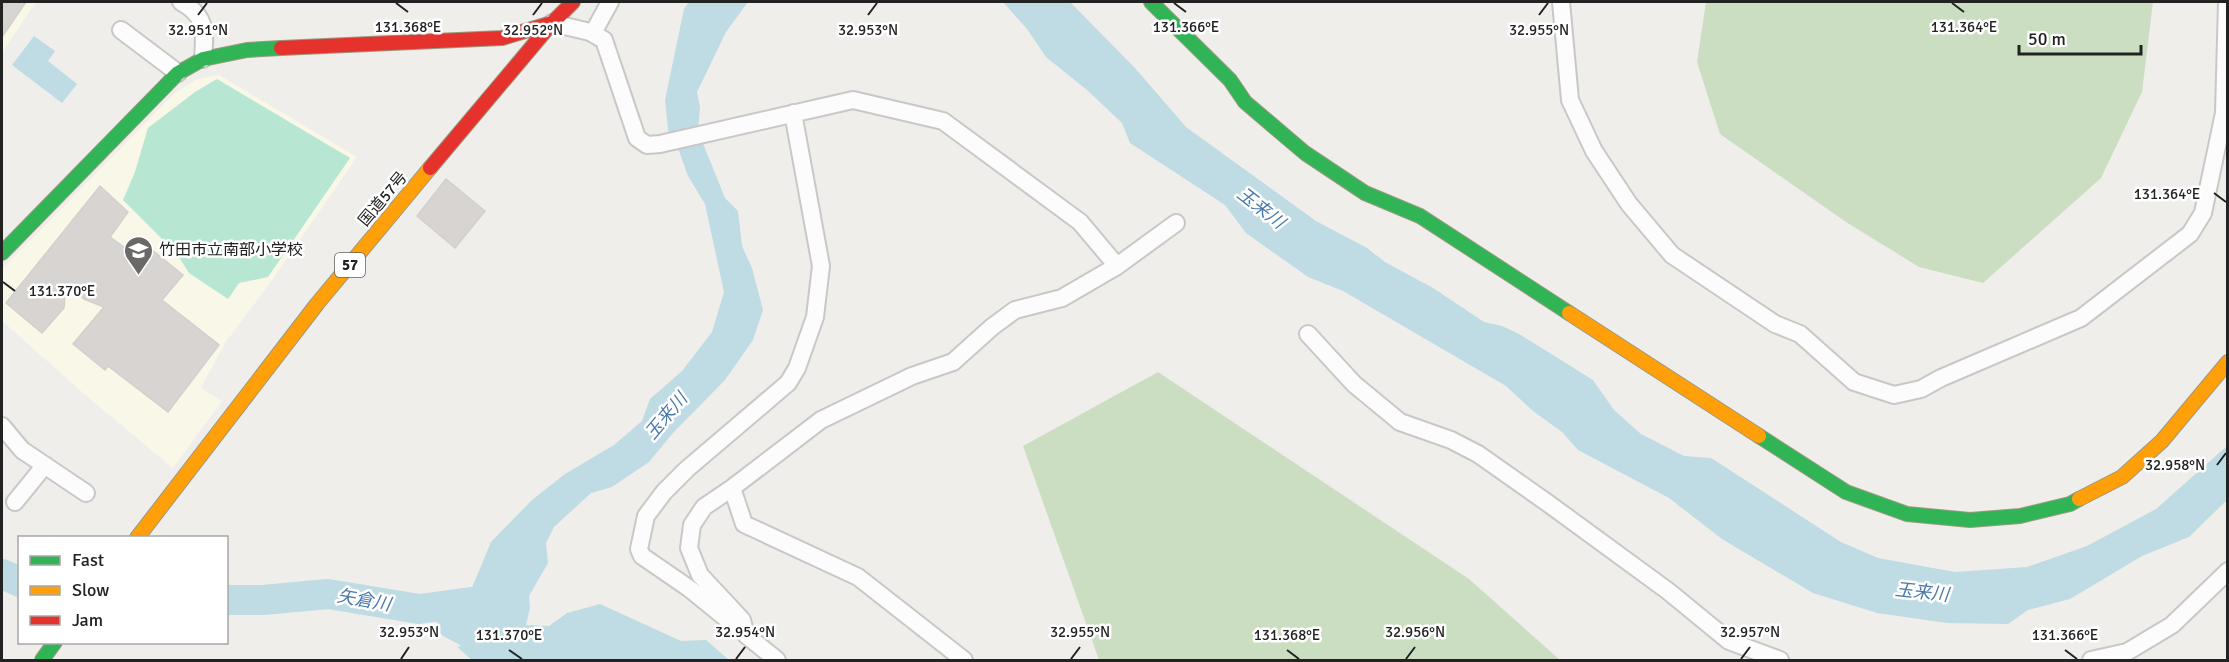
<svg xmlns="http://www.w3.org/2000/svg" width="2229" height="662" viewBox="0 0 2229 662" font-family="Signika,'Noto Sans JP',sans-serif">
<rect width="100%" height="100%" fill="#f0eeeb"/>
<!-- education -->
<path fill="#f8f7e8" d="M 2,2 L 36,2 L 2,53 Z
M 219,75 L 357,157 L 270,283 L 225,343 L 201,388 L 222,401 L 173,468 L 90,399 L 2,321 L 2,269 L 176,92 L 197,79 Z"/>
<!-- forest -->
<path fill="#cbdec1" d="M 1706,2 L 2153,2 L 2142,92 L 2101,178 L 1983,283 L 1919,267 L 1846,222 L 1720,134 L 1697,62 Z
M 1158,372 L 1469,579 L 1560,660 L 1099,660 L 1023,446 Z"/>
<!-- pitch -->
<path fill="#b7e6d2" d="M 217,79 L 350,158 L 268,277 L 239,283 L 228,299 L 189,273 L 177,254 L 123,200 L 135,172 L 148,128 L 195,92 Z"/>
<!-- water -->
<path fill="#bfdbe3" d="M 689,2 L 748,2 L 726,32 L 697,92 L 700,107 L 698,131 L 725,198 L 738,211 L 742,246 L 752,268 L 763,310 L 753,340 L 725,380 L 673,433 L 649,462 L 612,487 L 591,493 L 554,527 L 546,543 L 548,563 L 529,596 L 530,608 L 526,625 L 549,626 L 567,613 L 600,604 L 681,641 L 706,640 L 729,660 L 469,660 L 471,659 L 457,647 L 472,642 L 469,627 L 469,595 L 491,542 L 532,500 L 565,474 L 614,445 L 642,421 L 650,399 L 682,371 L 712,332 L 724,292 L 705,204 L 688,176 L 678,148 L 669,138 L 665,100 L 684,9 Z
M 1003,2 L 1070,2 L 1135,68 L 1186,127 L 1316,221 L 1367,248 L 1385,262 L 1433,288 L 1484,322 L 1502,326 L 1519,334 L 1593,380 L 1614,410 L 1641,434 L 1684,456 L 1711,458 L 1841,542 L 1878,558 L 1955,572 L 2027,567 L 2087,546 L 2156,509 L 2227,446 L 2227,500 L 2189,537 L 2142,556 L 2070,599 L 2028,610 L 2008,624 L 1947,623 L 1877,613 L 1813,593 L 1722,539 L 1669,498 L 1578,450 L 1562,432 L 1533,411 L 1506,386 L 1343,291 L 1308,277 L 1246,233 L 1225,205 L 1130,143 L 1122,123 L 1087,90 L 1046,57 L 1027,29 Z
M 34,36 L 55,51 L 48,61 L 77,84 L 62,103 L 12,65 Z"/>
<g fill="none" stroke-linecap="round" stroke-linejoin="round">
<!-- river -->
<path stroke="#bfdbe3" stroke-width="30" d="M 2,574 L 20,582
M 503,593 L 500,598 L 452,624 L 491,644 L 508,645
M 226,600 L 263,600 L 328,594 L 419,609 L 479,601"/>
</g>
<!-- building -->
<path fill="#d7d4d2" stroke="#d3d0cc" stroke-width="1.5" d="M 2,2 L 26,2 L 2,37 Z
M 446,179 L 485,211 L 455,248 L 417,216 Z
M 100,186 L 128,212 L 110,237 L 142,260 L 151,249 L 183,275 L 162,300 L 219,345 L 168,412 L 108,366 L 105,370 L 73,344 L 104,307 L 84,299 L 66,281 L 64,308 L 42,333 L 6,303 Z"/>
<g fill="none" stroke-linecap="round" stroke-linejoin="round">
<defs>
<path id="street" d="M 181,2 C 207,16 205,32 203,59
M 1561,2 L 1570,100 L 1594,151 L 1629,204 L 1672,255 L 1775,324 L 1800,334 L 1854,382 L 1894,395 L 1921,389 L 1941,378 L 2081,318 L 2190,234 L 2203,213 L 2224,113 L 2227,2
M 552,23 L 590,32 L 604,40 L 637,138 L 647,145 L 660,144 L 853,100 L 943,121 L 1080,222 L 1117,266
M 121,30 L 178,73
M 593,33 L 610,2
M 1308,334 L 1354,384 L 1400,422 L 1451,440 L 1478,454 L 1549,504 L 1668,591 L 1729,641 L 1780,660
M 2,426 L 22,450 L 86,493
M 732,488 L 744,524 L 858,577 L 964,660
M 15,502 L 45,465
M 738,628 L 690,589 L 642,556 L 639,549 L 646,516 L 664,492 L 687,469 L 788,383 L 797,368 L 815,317 L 821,266 L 793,113
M 777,660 L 746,635 L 742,620 L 700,575 L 689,548 L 692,525 L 704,507 L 732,488 L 821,420 L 912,376 L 953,362 L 992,327 L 1015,310 L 1062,298 L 1117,266 L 1176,223
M 2091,660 L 2127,652 L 2172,625 L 2228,571"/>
<path id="fast" d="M 1151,2 L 1230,80 L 1245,102 L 1305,153 L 1365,193 L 1420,216 L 1569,313
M 2,253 L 178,73 L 203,59 L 247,50 L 281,48
M 1759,436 L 1846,492 L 1907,514 L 1970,520 L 2020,516 L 2070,504 L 2079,499
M 42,660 L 55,642"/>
<path id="slow" d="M 1569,313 L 1759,436
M 2079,499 L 2122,477 L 2162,441 L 2228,362
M 137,538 L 317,304 L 430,168"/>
<path id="jam" d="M 281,48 L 502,38 L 552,23
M 430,168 L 552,23 L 573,2"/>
</defs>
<!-- street casing -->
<use href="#street" stroke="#c9c8c7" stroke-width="20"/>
<!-- fast casing -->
<use href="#fast" stroke="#999a82" stroke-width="16"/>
<!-- slow casing -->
<use href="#slow" stroke="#999a82" stroke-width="16"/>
<!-- jam casing -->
<use href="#jam" stroke="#999a82" stroke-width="16"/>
<!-- street -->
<use href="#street" stroke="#fdfcfc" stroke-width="16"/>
<!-- fast -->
<use href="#fast" stroke="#30b455" stroke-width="14"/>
<!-- slow -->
<use href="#slow" stroke="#ff9f0a" stroke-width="14"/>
<!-- jam -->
<use href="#jam" stroke="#e5322d" stroke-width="14"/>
</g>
<!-- ticks -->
<path fill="none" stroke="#222" stroke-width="2" d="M 396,3 L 408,12M 1174,3 L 1186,12M 1952,3 L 1964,12M 198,15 L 207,3M 533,15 L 542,3M 868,15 L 877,3M 1539,15 L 1548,3M 2214,193 L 2226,202M 3,282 L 15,291M 2217,465 L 2226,453M 509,650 L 522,659M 1287,650 L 1299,659M 2065,650 L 2077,659M 401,659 L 409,647M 736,659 L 745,647M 1071,659 L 1080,647M 1406,659 L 1415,647M 1741,659 L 1750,647"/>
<!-- icons -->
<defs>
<symbol id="school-pin" viewBox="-11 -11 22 30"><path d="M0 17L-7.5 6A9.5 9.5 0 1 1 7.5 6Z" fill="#6a6968" stroke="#fff"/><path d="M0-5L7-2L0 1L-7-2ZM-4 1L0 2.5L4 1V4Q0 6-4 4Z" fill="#fff"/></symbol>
</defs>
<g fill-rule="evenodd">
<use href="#school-pin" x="122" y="234" width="33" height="45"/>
</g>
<g text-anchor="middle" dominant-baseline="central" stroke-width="5" stroke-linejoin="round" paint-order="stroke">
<!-- shield labels -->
<rect fill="#fff" stroke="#646464" stroke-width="1.5" x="335" y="253" width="30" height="24" rx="4.5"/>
<g font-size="15" font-weight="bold" fill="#222">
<text x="350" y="265">57</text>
</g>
<!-- street labels -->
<g font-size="16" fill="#222" stroke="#fff">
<text transform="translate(383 199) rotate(-50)">国道57号</text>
</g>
<!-- poi labels -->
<g font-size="16" fill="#222" stroke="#fff" text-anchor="start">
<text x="159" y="250">竹田市立南部小学校</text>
</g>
<!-- water labels -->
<g font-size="18" font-style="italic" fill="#4a7aab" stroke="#fff">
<text transform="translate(1261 208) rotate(38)">玉来川</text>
<text transform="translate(666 416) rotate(-50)">玉来川</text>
<text transform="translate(1922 592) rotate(6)">玉来川</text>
<text transform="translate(364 600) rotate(10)">矢倉川</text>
</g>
</g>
<g font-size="15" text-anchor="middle" fill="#222" stroke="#fff" stroke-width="5" stroke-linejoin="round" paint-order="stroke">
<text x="1964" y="32">131.364°E</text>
<text x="408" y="32">131.368°E</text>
<text x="1186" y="32">131.366°E</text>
<text x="198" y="35">32.951°N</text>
<text x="533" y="35">32.952°N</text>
<text x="868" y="35">32.953°N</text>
<text x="1539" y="35">32.955°N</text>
<text x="2167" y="199">131.364°E</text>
<text x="62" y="296">131.370°E</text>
<text x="2175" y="470">32.958°N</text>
<text x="409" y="637">32.953°N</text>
<text x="745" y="637">32.954°N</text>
<text x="1080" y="637">32.955°N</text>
<text x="1415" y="637">32.956°N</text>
<text x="1750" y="637">32.957°N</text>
<text x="509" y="640">131.370°E</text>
<text x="1287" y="640">131.368°E</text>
<text x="2065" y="640">131.366°E</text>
</g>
<!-- border -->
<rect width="2229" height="662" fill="none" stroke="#222222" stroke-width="6"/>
<!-- legend -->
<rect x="18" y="536" width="210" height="108" fill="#ffffff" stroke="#a7a7a7" stroke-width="1.5"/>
<rect x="30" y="556" width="30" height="9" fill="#30b455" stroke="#a7a7a7" stroke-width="1.5"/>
<text x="72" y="566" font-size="18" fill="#222222">Fast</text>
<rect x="30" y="586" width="30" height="9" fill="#ff9f0a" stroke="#a7a7a7" stroke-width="1.5"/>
<text x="72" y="596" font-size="18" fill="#222222">Slow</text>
<rect x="30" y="616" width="30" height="9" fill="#e5322d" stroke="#a7a7a7" stroke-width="1.5"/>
<text x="72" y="626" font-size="18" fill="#222222">Jam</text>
<!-- scale -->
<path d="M2019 45v9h122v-9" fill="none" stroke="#222222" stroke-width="3"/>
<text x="2028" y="45" font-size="18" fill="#222222" stroke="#ffffff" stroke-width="4.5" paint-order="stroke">50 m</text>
</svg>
